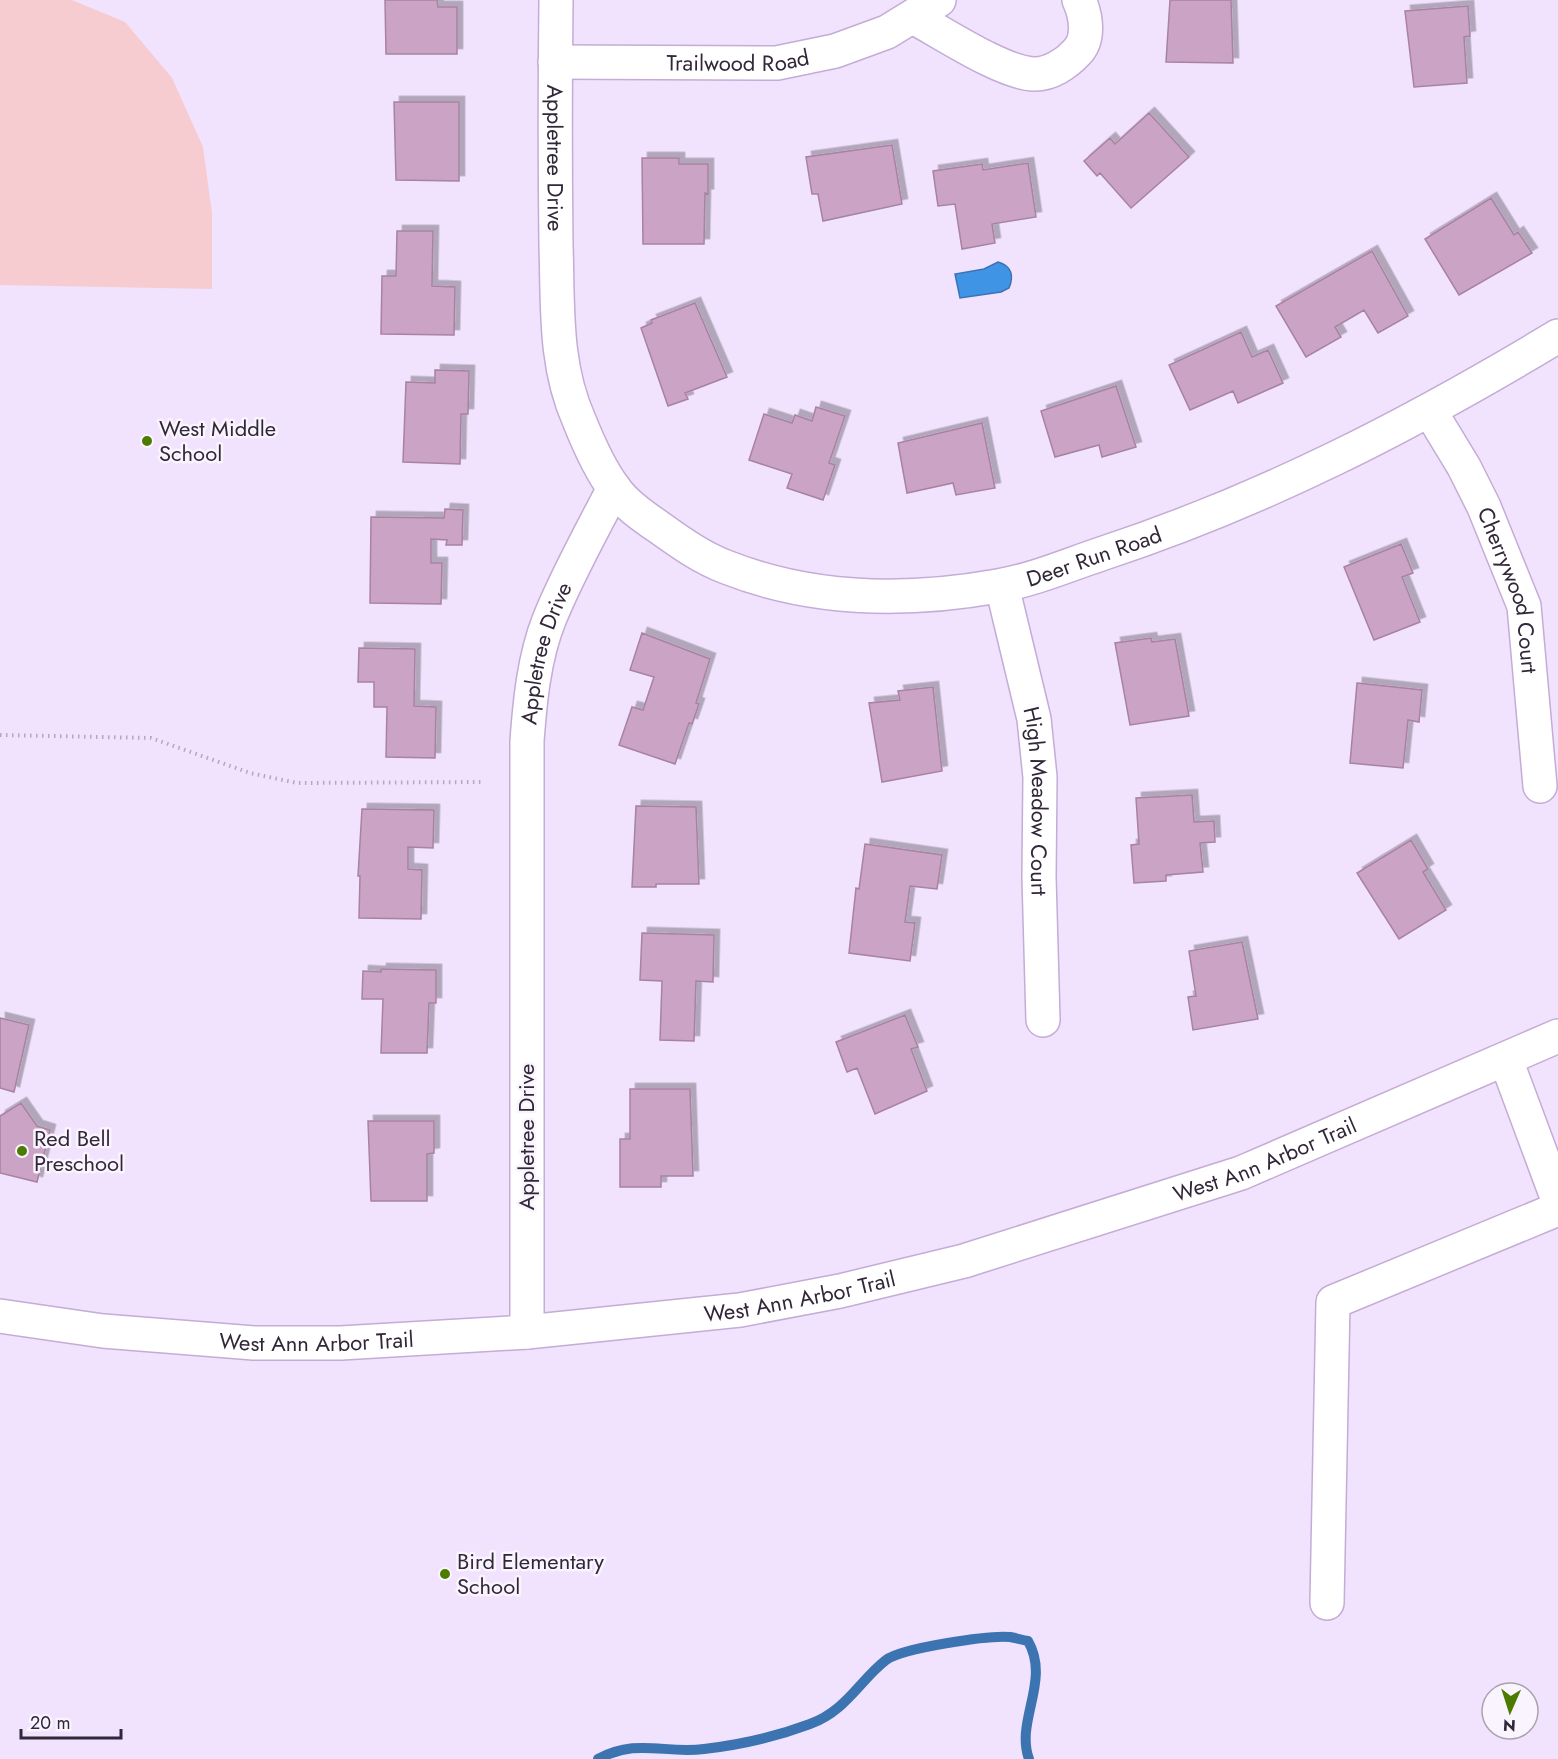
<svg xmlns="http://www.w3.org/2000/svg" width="1558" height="1759" viewBox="0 0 1558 1759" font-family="Jost,sans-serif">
<defs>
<filter id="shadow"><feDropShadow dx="5.5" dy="-5.5" stdDeviation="0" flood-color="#0004"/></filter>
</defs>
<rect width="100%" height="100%" fill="#f1e2fd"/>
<!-- green -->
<path fill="#f6ccd1" d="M 0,0 L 72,0 L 125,22 L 172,78 L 203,147 L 212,213 L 212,289 L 0,285 Z"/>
<!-- water -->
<path fill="#4094e5" stroke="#3c73b1" stroke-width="1.5" d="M 998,262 C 1012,266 1014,276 1009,288 L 1001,292 L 960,298 L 955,274 L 984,269 Z"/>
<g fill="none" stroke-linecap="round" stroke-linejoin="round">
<!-- stream -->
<path stroke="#3c73b1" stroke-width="10" d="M 598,1759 C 637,1738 664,1754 704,1749 C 739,1745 778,1736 810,1724 C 846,1711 860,1680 886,1660 C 902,1648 989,1635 1010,1637 C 1016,1638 1022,1640 1028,1641 C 1051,1681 1015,1721 1029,1759"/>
</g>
<!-- building -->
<path fill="#caa3c5" stroke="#a882a3" stroke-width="1.5" filter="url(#shadow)" d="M 385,0 L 437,0 L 438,7 L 457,7 L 457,54 L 386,54 Z
M 1170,0 L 1231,0 L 1233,63 L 1166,62 Z
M 1468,6 L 1470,36 L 1464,37 L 1467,83 L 1414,87 L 1405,11 Z
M 394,102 L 459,102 L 459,181 L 396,180 Z
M 1149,113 L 1189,157 L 1131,208 L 1100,173 L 1097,176 L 1084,161 L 1110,138 L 1115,144 Z
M 892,145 L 902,204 L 823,221 L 818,194 L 812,194 L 806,157 Z
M 642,158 L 679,158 L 679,164 L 708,164 L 708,194 L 705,193 L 704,244 L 643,244 Z
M 1028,163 L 1036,217 L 992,224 L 995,243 L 962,249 L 955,204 L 938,206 L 933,171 L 982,164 L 983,170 Z
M 1491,198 L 1514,235 L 1518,232 L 1532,253 L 1459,295 L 1425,239 Z
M 397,231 L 433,231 L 432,286 L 455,287 L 454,335 L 381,334 L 382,276 L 396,276 Z
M 1372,251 L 1408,316 L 1378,333 L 1364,310 L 1335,327 L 1341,337 L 1306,357 L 1276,306 Z
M 695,303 L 727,377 L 685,393 L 688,399 L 668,406 L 641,328 L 652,323 L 651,320 Z
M 1241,332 L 1252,357 L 1268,350 L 1283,383 L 1238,403 L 1233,391 L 1190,410 L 1169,365 Z
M 435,370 L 469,371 L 468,414 L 461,414 L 460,464 L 403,462 L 406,382 L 435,383 Z
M 1116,386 L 1136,447 L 1102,457 L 1099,445 L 1055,457 L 1041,411 Z
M 816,407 L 845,416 L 829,463 L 835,465 L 823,500 L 787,488 L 792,474 L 749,460 L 764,414 L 792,423 L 795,415 L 812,421 Z
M 982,423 L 995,488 L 956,495 L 953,483 L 907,493 L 898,443 Z
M 445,509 L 463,510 L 462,545 L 446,545 L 447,540 L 431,539 L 431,563 L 442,563 L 441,604 L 370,603 L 371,517 L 444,518 Z
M 1401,544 L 1413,573 L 1402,577 L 1420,622 L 1374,640 L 1344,567 Z
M 642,633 L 710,659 L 696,703 L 699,704 L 692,724 L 689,723 L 675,764 L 619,745 L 632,707 L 643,710 L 654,677 L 630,670 Z
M 1151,638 L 1152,642 L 1175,639 L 1189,716 L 1130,725 L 1115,643 Z
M 359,648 L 415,649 L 414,706 L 436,707 L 435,758 L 386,757 L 387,707 L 374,707 L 374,682 L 358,682 Z
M 1357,683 L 1422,690 L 1419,722 L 1408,720 L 1403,768 L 1350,763 Z
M 933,687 L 942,771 L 882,782 L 869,703 L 900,700 L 898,691 Z
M 1192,795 L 1194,822 L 1214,821 L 1215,842 L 1200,843 L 1203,872 L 1166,875 L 1166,881 L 1134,883 L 1131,845 L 1139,844 L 1136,798 Z
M 636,806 L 696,807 L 699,884 L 656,884 L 656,887 L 632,887 Z
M 362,809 L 434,810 L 433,848 L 408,847 L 408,869 L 422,870 L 421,919 L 359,918 L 360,876 L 358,876 Z
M 1411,840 L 1428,869 L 1423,872 L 1446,910 L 1399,939 L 1357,873 Z
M 865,844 L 942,855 L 937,889 L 910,886 L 905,922 L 915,923 L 910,961 L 849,953 L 856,888 L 859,889 Z
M 642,933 L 714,935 L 713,982 L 696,981 L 694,1041 L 660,1040 L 662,981 L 640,980 Z
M 1242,942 L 1258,1019 L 1193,1030 L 1188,997 L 1196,996 L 1189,951 Z
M 381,969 L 436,970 L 436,1003 L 429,1003 L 427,1053 L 381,1053 L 383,999 L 362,999 L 363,971 L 381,972 Z
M 905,1015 L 918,1047 L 911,1049 L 927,1091 L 875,1114 L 857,1068 L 847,1072 L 836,1042 Z
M 0,1018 L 29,1025 L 14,1092 L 0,1088 Z
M 630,1089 L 690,1089 L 693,1176 L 661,1176 L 661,1187 L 620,1187 L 620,1139 L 630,1139 Z
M 21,1103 L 37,1126 L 50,1130 L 37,1182 L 0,1173 L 0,1116 Z
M 368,1121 L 434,1121 L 434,1153 L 427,1154 L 427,1201 L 371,1201 Z"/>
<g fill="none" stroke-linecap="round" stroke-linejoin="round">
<defs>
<g id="minor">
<path id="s1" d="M 556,0 C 555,82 555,164 556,246 C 558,305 554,364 579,420 C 587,440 601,471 614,488 C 625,504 644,517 660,528 C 681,543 702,558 726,567 C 812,601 908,602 998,586 C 1033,580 1068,565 1101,554 C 1265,500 1410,425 1558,336"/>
<path d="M 913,17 C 943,33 1001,72 1033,74 C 1050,75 1067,63 1077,52 C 1090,39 1086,15 1079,0"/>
<path id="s2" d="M 555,62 L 777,63 L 835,51 L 887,32 L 939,0"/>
<path id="s3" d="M 1430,411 L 1464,467 L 1484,507 L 1524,606 L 1540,786"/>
<path id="s4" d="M 1002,586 L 1034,719 L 1040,777 L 1039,877 L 1043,1020"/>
<path d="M 1506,1060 L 1558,1200"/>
<path id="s5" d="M 0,1316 L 103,1331 L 254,1343 L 341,1343 L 527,1332 L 740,1310 L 840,1291 L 964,1261 L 1241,1173 L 1558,1036"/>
<path id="s6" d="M 527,1332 L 527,741 C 530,701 534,658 549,620 C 567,575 592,531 614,488"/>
<path d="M 1327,1603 L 1333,1302 L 1558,1209"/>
</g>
</defs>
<!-- minor casing -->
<use href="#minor" stroke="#c4acd6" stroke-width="36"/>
<!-- path -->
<path stroke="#b5a7bf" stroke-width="4" stroke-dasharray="1.5 4.5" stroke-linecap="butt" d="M 0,735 L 151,738 L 250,773 L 297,783 L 484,782"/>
<!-- minor -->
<use href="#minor" stroke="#fff" stroke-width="33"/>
</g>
<!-- markers -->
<g fill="#4d7b00" stroke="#f9f4fd" stroke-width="2">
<circle cx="147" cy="441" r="6"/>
<circle cx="22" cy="1151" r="6"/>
<circle cx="445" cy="1574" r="6"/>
</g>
<g text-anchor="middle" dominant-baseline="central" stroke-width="5" stroke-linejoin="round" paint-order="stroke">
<!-- street labels -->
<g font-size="22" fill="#312738" stroke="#f9f4fd">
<text stroke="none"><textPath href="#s2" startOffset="183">Trailwood Road</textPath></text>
<text stroke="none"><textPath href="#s1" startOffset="158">Appletree Drive</textPath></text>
<text stroke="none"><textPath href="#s1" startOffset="1014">Deer Run Road</textPath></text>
<text stroke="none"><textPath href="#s3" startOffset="198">Cherrywood Court</textPath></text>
<text stroke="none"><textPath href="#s6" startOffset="681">Appletree Drive</textPath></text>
<text stroke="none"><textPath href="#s4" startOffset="219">High Meadow Court</textPath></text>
<text transform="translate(526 1137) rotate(-90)">Appletree Drive</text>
<text stroke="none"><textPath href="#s5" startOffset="1290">West Ann Arbor Trail</textPath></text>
<text stroke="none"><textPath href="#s5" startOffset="804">West Ann Arbor Trail</textPath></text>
<text stroke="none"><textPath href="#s5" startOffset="318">West Ann Arbor Trail</textPath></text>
</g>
<!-- poi labels -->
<g font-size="22" fill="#312738" stroke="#f9f4fd" text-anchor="start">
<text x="159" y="428">West Middle<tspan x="159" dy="25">School</tspan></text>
<text x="34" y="1138">Red Bell<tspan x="34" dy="25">Preschool</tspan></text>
<text x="457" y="1561">Bird Elementary<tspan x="457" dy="25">School</tspan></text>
</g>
</g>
<!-- north arrow -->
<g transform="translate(1510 1711) rotate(183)"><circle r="28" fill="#f9f4fd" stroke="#a9a2ae" stroke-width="1.5"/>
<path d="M0-4.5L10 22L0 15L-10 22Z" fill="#4d7b00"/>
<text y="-9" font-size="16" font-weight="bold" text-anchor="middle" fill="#312738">N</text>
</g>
<!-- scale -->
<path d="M21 1729v9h100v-9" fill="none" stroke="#312738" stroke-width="3"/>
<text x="30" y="1729" font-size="18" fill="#312738" stroke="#f9f4fd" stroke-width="4.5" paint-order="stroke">20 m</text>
</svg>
